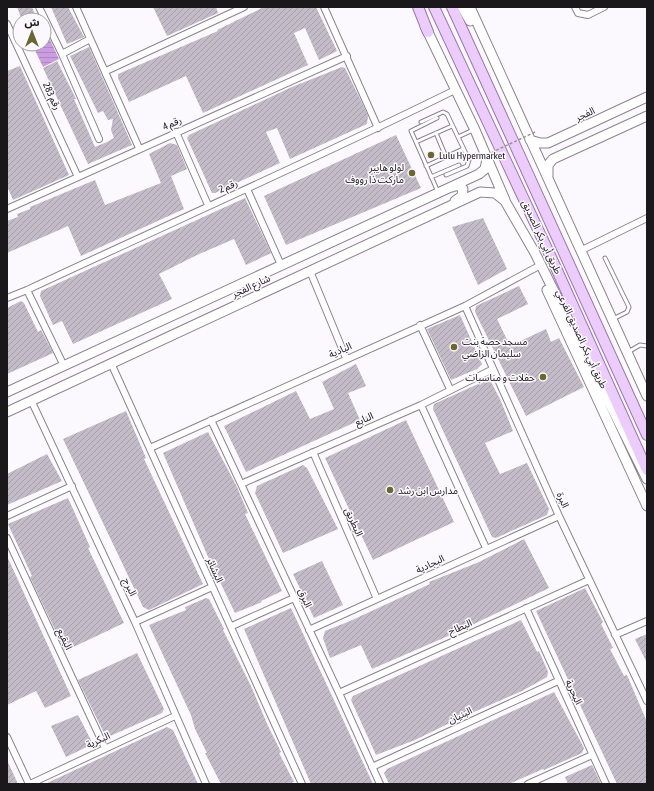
<svg xmlns="http://www.w3.org/2000/svg" width="654" height="791" viewBox="0 0 654 791" font-family="'Asap Condensed','Noto Sans Arabic',sans-serif">
<defs>
<pattern id="water-rules" width="6" height="5" patternUnits="userSpaceOnUse"><rect width="6" height="5" fill="#cb9de1"/><path d="M0 2.5h6" fill="none" stroke="#ae86c0"/></pattern>
<pattern id="building-hatch" width="6" height="6" patternUnits="userSpaceOnUse"><rect width="6" height="6" fill="#c3bbc7"/><path d="M-1 1l2-2M0 6l6-6M5 7l2-2" fill="none" stroke="#a7a0aa"/></pattern>
</defs>
<rect width="100%" height="100%" fill="#fcf9fe"/>
<!-- water -->
<path fill="url(#water-rules)" d="M 46,31 L 59,59 L 43,67 L 32,44 L 44,44 L 44,32 Z"/>
<!-- building -->
<path fill="url(#building-hatch)" d="M 17,7 L 32,7 L 37,20 L 22,20 Z
M 51,7 L 68,7 L 84,37 L 67,44 Z
M 153,7 L 216,7 L 218,13 L 167,36 Z
M 264,7 L 316,7 L 337,51 L 319,60 L 305,28 L 294,33 L 308,65 L 203,113 L 186,76 L 129,102 L 118,78 L 118,74 L 218,31 L 217,30 Z
M 89,47 L 132,145 L 88,164 L 43,68 L 57,61 L 76,99 L 74,99 L 95,147 L 107,142 L 114,138 L 111,130 L 113,119 L 108,120 L 103,111 L 98,113 L 70,56 Z
M 20,66 L 69,175 L 13,200 L 7,186 L 7,71 Z
M 342,67 L 345,68 L 363,105 L 368,116 L 367,124 L 290,159 L 277,128 L 266,132 L 280,163 L 215,193 L 212,193 L 187,138 L 189,135 L 292,87 Z
M 396,135 L 421,188 L 286,245 L 264,196 Z
M 170,143 L 177,145 L 187,169 L 171,176 L 184,209 L 81,256 L 68,226 L 7,253 L 7,221 L 18,217 L 17,214 L 30,209 L 30,207 L 95,180 L 105,205 L 161,183 L 149,154 Z
M 245,198 L 271,253 L 246,265 L 234,239 L 197,255 L 159,274 L 172,299 L 73,344 L 62,321 L 53,325 L 40,296 L 41,291 Z
M 483,218 L 507,269 L 478,285 L 452,227 Z
M 519,286 L 528,304 L 497,319 L 510,346 L 546,329 L 551,342 L 559,338 L 584,387 L 526,416 L 475,312 L 476,306 Z
M 21,301 L 24,303 L 38,332 L 41,330 L 53,353 L 7,374 L 7,308 Z
M 460,315 L 482,364 L 477,369 L 451,380 L 427,329 Z
M 356,364 L 366,386 L 348,393 L 360,420 L 246,472 L 224,426 L 296,391 L 310,419 L 334,409 L 322,382 Z
M 487,380 L 491,382 L 500,399 L 513,431 L 485,443 L 493,460 L 500,474 L 527,463 L 549,509 L 547,515 L 496,538 L 492,537 L 433,409 L 434,404 Z
M 126,411 L 146,458 L 144,459 L 203,584 L 149,610 L 143,607 L 63,439 Z
M 406,420 L 454,522 L 373,560 L 325,458 Z
M 208,432 L 236,485 L 248,513 L 245,514 L 282,591 L 261,601 L 262,602 L 235,613 L 209,559 L 163,453 Z
M 47,454 L 62,481 L 7,505 L 7,474 Z
M 303,465 L 307,468 L 338,529 L 283,553 L 255,493 L 257,486 Z
M 68,498 L 90,547 L 88,548 L 124,623 L 65,651 L 30,577 L 32,576 L 8,524 Z
M 524,539 L 549,588 L 455,633 L 372,669 L 361,645 L 330,658 L 323,638 L 325,631 L 350,621 L 430,584 L 429,582 L 479,562 Z
M 7,556 L 71,696 L 45,708 L 36,691 L 7,705 Z
M 322,561 L 343,605 L 314,618 L 293,574 Z
M 585,588 L 603,622 L 601,624 L 613,648 L 610,649 L 624,676 L 627,675 L 647,722 L 647,784 L 617,784 L 536,611 Z
M 206,598 L 209,599 L 224,629 L 223,630 L 251,686 L 268,726 L 281,752 L 279,753 L 294,782 L 288,784 L 221,784 L 205,753 L 207,753 L 195,729 L 191,715 L 149,625 L 186,610 L 185,607 Z
M 291,608 L 373,784 L 311,784 L 244,629 Z
M 521,620 L 537,652 L 539,651 L 548,672 L 547,677 L 522,691 L 460,718 L 415,740 L 376,755 L 351,700 L 353,696 Z
M 647,634 L 647,663 L 635,639 Z
M 137,653 L 164,709 L 162,713 L 108,737 L 105,735 L 78,680 Z
M 554,692 L 584,748 L 582,753 L 544,770 L 543,769 L 509,784 L 389,784 L 384,773 L 387,769 Z
M 78,715 L 93,744 L 66,757 L 51,726 Z
M 167,727 L 173,730 L 198,784 L 45,784 Z
M 7,760 L 18,784 L 7,784 Z
M 592,765 L 601,784 L 568,784 L 565,777 Z"/>
<g fill="none" stroke-linecap="round" stroke-linejoin="round">
<defs>
<path id="lane" d="M 421,122 L 443,112 L 447,114 L 458,137 L 473,130
M 436,133 L 446,157
M 416,142 L 411,131 L 437,118
M 426,166 L 463,149
M 446,175 L 467,166 L 469,160 L 458,137
M 431,177 L 459,165
M 438,192 L 416,142 L 452,126
M 605,258 L 629,307 L 627,312 L 613,319
M 628,352 L 640,345 L 647,346"/>
<path id="street" d="M 39,7 L 62,54 L 99,139
M 76,7 L 139,148
M 324,7 L 378,128
M 575,7 L 578,13 L 588,15 L 604,7
M 7,24 L 78,177
M 62,54 L 90,39
M 106,71 L 244,7
M 176,132 L 208,205
M 247,189 L 281,265
M 7,209 L 347,56
M 580,251 L 647,218
M 310,271 L 346,358
M 27,290 L 64,366
M 7,298 L 27,290 C 170,223 314,160 455,90
M 465,306 L 559,516 L 647,701
M 420,325 L 450,389
M 111,363 L 302,784
M 31,400 L 135,622 L 206,784
M 421,405 L 486,548
M 211,420 L 339,693 L 380,784
M 150,448 L 465,306 L 537,267
M 313,452 L 377,599
M 241,484 L 421,405 L 493,369
M 7,516 L 72,486
M 7,538 L 105,748
M 526,608 L 606,784
M 135,622 L 212,587
M 232,626 L 294,598
M 309,630 L 559,516
M 615,635 L 647,621
M 339,693 L 589,580
M 7,737 L 29,784
M 372,767 L 558,681
M 30,784 L 175,716
M 528,784 L 592,755"/>
<path id="secondary" d="M 462,7 L 470,21
M 470,7 L 647,396
M 425,26 L 475,130 L 505,200
M 530,140 L 540,143 L 548,143 L 647,97
M 548,176 L 548,165 L 553,159 L 647,116
M 452,187 L 458,185 L 463,189 L 462,196 L 455,201
M 547,290 L 647,506
M 7,392 L 479,174 L 485,169 L 487,159
M 7,412 L 480,192 L 495,193 L 505,201 L 535,253 L 647,479"/>
<path id="primary" d="M 418,7 L 428,32
M 434,7 L 556,268 L 647,470
M 452,7 L 647,435"/>
</defs>
<!-- lane casing -->
<use href="#lane" stroke="#8b838f" stroke-width="5"/>
<!-- street casing -->
<use href="#street" stroke="#8b838f" stroke-width="8"/>
<!-- secondary casing -->
<use href="#secondary" stroke="#8b838f" stroke-width="11"/>
<!-- primary casing -->
<use href="#primary" stroke="#9a77ab" stroke-width="12"/>
<!-- lane -->
<use href="#lane" stroke="#fff" stroke-width="3"/>
<!-- street -->
<use href="#street" stroke="#fff" stroke-width="6"/>
<!-- secondary -->
<use href="#secondary" stroke="#fff" stroke-width="9"/>
<!-- primary -->
<use href="#primary" stroke="#ebccfb" stroke-width="10"/>
<!-- path-bridge -->
<path stroke="#9a979b" stroke-width="1.5" stroke-dasharray="3 2" stroke-linecap="butt" d="M 478,159 L 535,132"/>
</g>
<!-- markers -->
<g fill="#6b6733" stroke="#fcf9fe" stroke-width="1.5">
<circle cx="431" cy="155" r="4"/>
<circle cx="412" cy="173" r="4"/>
<circle cx="454" cy="347" r="4"/>
<circle cx="543" cy="377" r="4"/>
<circle cx="390" cy="490" r="4"/>
</g>
<g text-anchor="middle" dominant-baseline="central" stroke-width="3" stroke-linejoin="round" paint-order="stroke">
<!-- street labels -->
<g font-size="10" fill="#1b181c" stroke="#fcf9fe">
<text transform="translate(52 96) rotate(65)">رقم 283</text>
<text transform="translate(585 114) rotate(-25)">الفجر</text>
<text transform="translate(172 123) rotate(-24)">رقم 4</text>
<text transform="translate(228 186) rotate(-23)">رقم 2</text>
<text transform="translate(542 237) rotate(65)">طريق أبي بكر الصديق</text>
<text transform="translate(251 286) rotate(-25)">شارع الفجر</text>
<text transform="translate(582 339) rotate(65)">طريق أبي بكر الصديق الفرعي</text>
<text transform="translate(340 350) rotate(-24)">البادية</text>
<text transform="translate(364 419) rotate(-24)">النابع</text>
<text transform="translate(563 500) rotate(66)">البرة</text>
<text transform="translate(354 522) rotate(66)">البطريق</text>
<text transform="translate(430 564) rotate(-25)">البجادية</text>
<text transform="translate(215 570) rotate(66)">البشائر</text>
<text transform="translate(130 587) rotate(65)">البرج</text>
<text transform="translate(305 598) rotate(65)">البرق</text>
<text transform="translate(460 627) rotate(-24)">البطاح</text>
<text transform="translate(65 639) rotate(65)">البقيع</text>
<text transform="translate(574 692) rotate(65)">البحرية</text>
<text transform="translate(460 715) rotate(-25)">البنيان</text>
<text transform="translate(98 740) rotate(-25)">البكرية</text>
</g>
<!-- poi labels -->
<g font-size="10" fill="#1b181c" stroke="#fcf9fe" text-anchor="start">
<text x="439" y="155">Lulu Hypermarket</text>
<text x="404" y="167" text-anchor="end">لولو هايبر<tspan x="404" dy="12">ماركت ذا رووف</tspan></text>
<text x="462" y="341">مسجد حصة بنت<tspan x="462" dy="12">سليمان الزاضي</tspan></text>
<text x="535" y="377" text-anchor="end">حفلات و مناسبات</text>
<text x="398" y="490">مدارس ابن رشد</text>
</g>
</g>
<!-- border -->
<rect width="654" height="791" fill="none" stroke="#1b181c" stroke-width="16"/>
<!-- north arrow -->
<g transform="translate(32 32)"><circle r="19" fill="#fcf9fe" stroke="#a29fa4"/>
<path d="M0-3L7 15L0 10L-7 15Z" fill="#6b6733"/>
<text y="-6" font-size="11" font-weight="bold" text-anchor="middle" fill="#1b181c">ش</text>
</g>
</svg>
